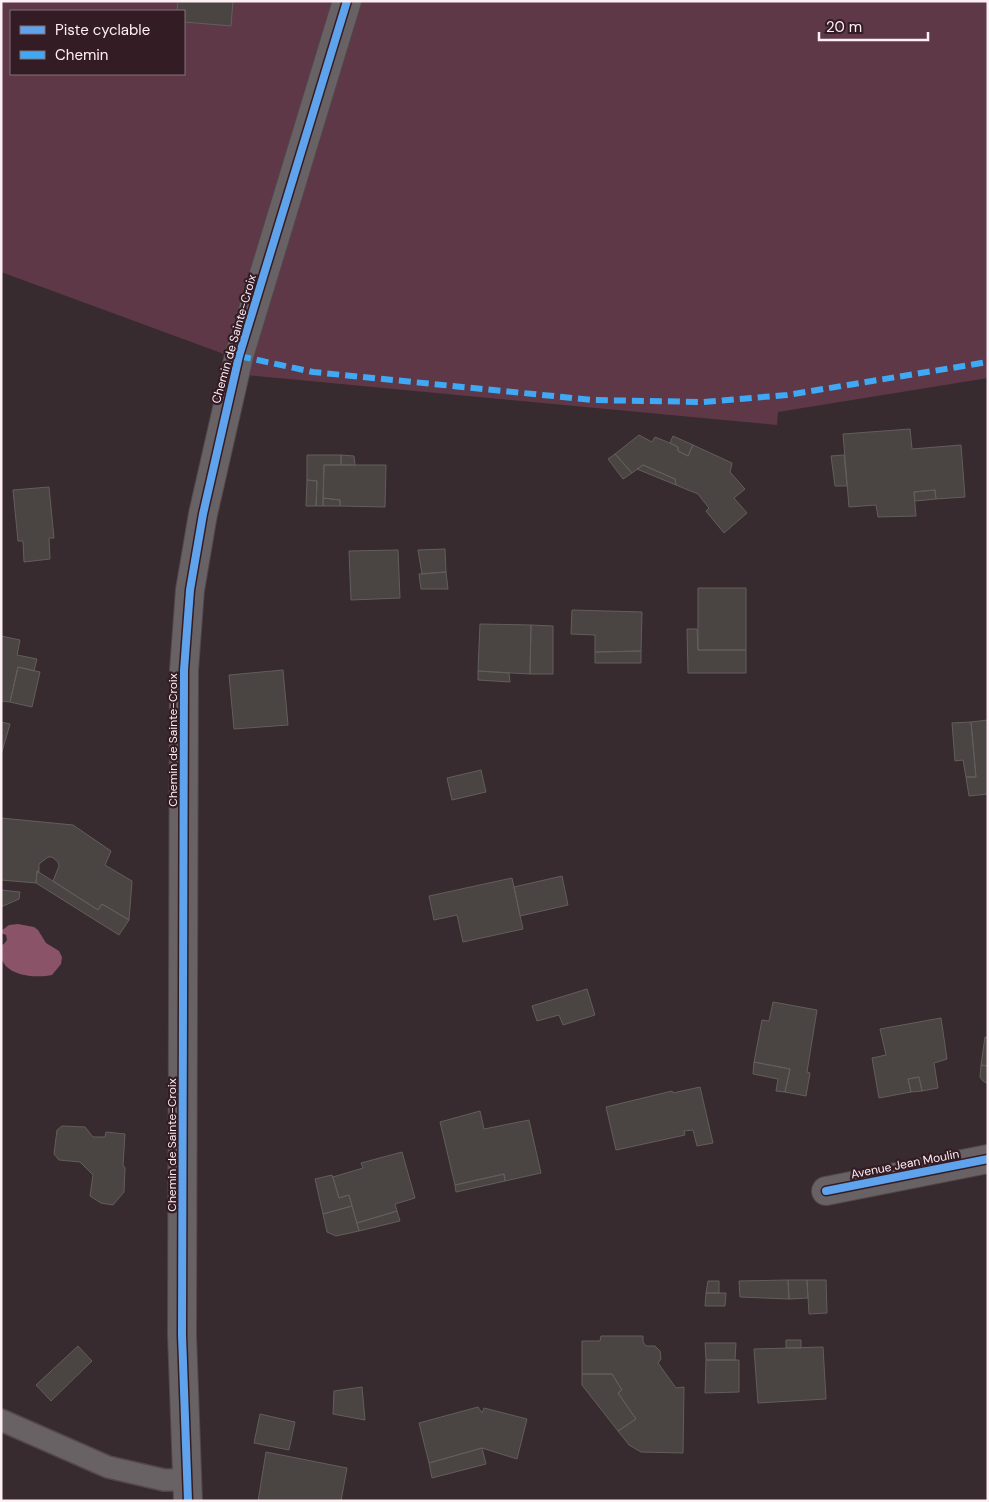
<svg xmlns="http://www.w3.org/2000/svg" width="989" height="1502" viewBox="0 0 989 1502" font-family="'DM Sans',sans-serif">
<rect width="100%" height="100%" fill="#382b30"/>
<!-- green -->
<path fill="#5e3846" fill-rule="evenodd" d="M 1,1 L 988,1 L 988,378 L 778,412 L 777,425 L 245,375 L 224,354 L 1,272 ZM 11,11 L 184,11 L 184,74 L 11,74 Z"/>
<!-- water -->
<path fill="#8a5368" d="M 18,924 L 34,927 L 38,930 L 46,943 L 59,951 L 62,957 L 61,964 L 52,975 C 38,978 9,977 2,960 C 0,956 1,949 1,945 L 4,944 L 7,940 L 6,935 L 1,933 L 1,931 L 9,925 Z"/>
<!-- building -->
<path fill="#4a4543" stroke="#625e5b" d="M 178,1 L 233,1 L 231,26 L 184,22 L 184,11 L 177,11 Z
M 910,429 L 912,449 L 961,445 L 965,497 L 936,499 L 935,490 L 914,492 L 916,516 L 878,517 L 876,505 L 849,507 L 843,434 Z
M 639,435 L 652,442 L 655,437 L 670,443 L 678,447 L 678,451 L 688,456 L 693,445 L 732,463 L 730,472 L 745,489 L 734,498 L 747,513 L 724,533 L 706,511 L 709,508 L 698,494 L 676,485 L 675,479 L 643,465 L 632,473 L 615,454 Z
M 673,436 L 693,445 L 688,456 L 678,451 L 678,447 L 670,443 Z
M 615,454 L 632,473 L 623,479 L 608,459 Z
M 307,455 L 341,455 L 341,465 L 324,465 L 323,506 L 316,506 L 317,481 L 307,480 Z
M 341,455 L 354,456 L 355,465 L 341,465 Z
M 844,455 L 847,486 L 835,486 L 831,456 Z
M 324,465 L 386,465 L 385,507 L 340,506 L 340,500 L 323,498 Z
M 643,465 L 675,479 L 676,485 L 637,469 Z
M 307,480 L 317,481 L 316,506 L 306,506 Z
M 49,487 L 54,538 L 49,538 L 50,559 L 24,562 L 23,541 L 18,541 L 13,490 Z
M 935,490 L 936,499 L 915,501 L 914,492 Z
M 323,498 L 340,500 L 340,506 L 323,506 Z
M 445,549 L 446,572 L 422,574 L 418,550 Z
M 398,550 L 400,598 L 351,600 L 349,551 Z
M 446,572 L 448,589 L 421,589 L 419,574 Z
M 698,588 L 746,588 L 746,650 L 698,650 Z
M 572,610 L 642,612 L 641,651 L 595,652 L 595,635 L 571,634 Z
M 480,624 L 531,625 L 530,674 L 478,671 Z
M 531,625 L 553,626 L 553,674 L 530,674 Z
M 687,629 L 697,629 L 698,650 L 746,650 L 746,673 L 688,673 Z
M 1,636 L 20,640 L 17,655 L 37,659 L 34,671 L 18,667 L 10,702 L 1,701 Z
M 641,651 L 641,663 L 595,663 L 595,652 Z
M 18,667 L 40,672 L 32,707 L 10,702 Z
M 283,670 L 288,725 L 234,729 L 229,675 Z
M 478,671 L 509,673 L 510,682 L 478,680 Z
M 988,720 L 988,794 L 969,796 L 966,777 L 976,777 L 971,722 Z
M 1,722 L 10,724 L 1,755 Z
M 971,722 L 976,777 L 966,777 L 963,760 L 955,761 L 952,723 Z
M 481,770 L 486,792 L 452,800 L 447,778 Z
M 1,818 L 73,825 L 111,851 L 105,865 L 132,881 L 129,920 L 102,904 L 98,910 L 53,881 L 59,866 L 58,862 L 52,857 L 48,857 L 39,864 L 39,872 L 37,871 L 36,883 L 1,880 Z
M 37,871 L 98,910 L 102,904 L 129,920 L 119,935 L 36,883 Z
M 562,876 L 568,905 L 520,916 L 514,887 Z
M 512,878 L 523,929 L 463,942 L 457,915 L 434,920 L 429,896 Z
M 1,890 L 20,892 L 19,899 L 1,907 Z
M 587,989 L 595,1015 L 563,1025 L 559,1015 L 537,1021 L 532,1006 Z
M 773,1002 L 817,1010 L 807,1072 L 810,1073 L 806,1096 L 785,1092 L 790,1069 L 754,1062 L 762,1020 L 769,1021 Z
M 941,1018 L 947,1059 L 934,1063 L 938,1088 L 922,1091 L 919,1077 L 908,1079 L 911,1092 L 879,1098 L 872,1058 L 886,1055 L 880,1029 Z
M 985,1037 L 988,1038 L 988,1066 L 981,1065 Z
M 754,1062 L 790,1069 L 785,1092 L 776,1091 L 778,1079 L 753,1074 Z
M 981,1065 L 988,1066 L 988,1084 L 983,1081 L 980,1077 Z
M 919,1077 L 922,1091 L 911,1092 L 908,1079 Z
M 700,1087 L 713,1143 L 697,1146 L 693,1130 L 684,1131 L 685,1135 L 616,1150 L 606,1107 L 672,1091 L 673,1093 Z
M 480,1111 L 484,1129 L 529,1120 L 541,1173 L 505,1181 L 504,1174 L 455,1185 L 440,1122 Z
M 62,1126 L 85,1127 L 93,1137 L 105,1137 L 106,1132 L 125,1134 L 123,1165 L 125,1168 L 124,1192 L 113,1205 L 101,1203 L 90,1196 L 93,1175 L 80,1162 L 59,1160 L 54,1154 L 57,1130 Z
M 402,1152 L 415,1198 L 395,1204 L 397,1211 L 357,1223 L 349,1195 L 339,1198 L 333,1177 L 363,1168 L 361,1163 Z
M 504,1174 L 505,1181 L 456,1192 L 455,1185 Z
M 332,1175 L 339,1198 L 349,1195 L 352,1206 L 323,1214 L 315,1179 Z
M 352,1206 L 359,1231 L 336,1236 L 327,1232 L 323,1214 Z
M 397,1211 L 400,1221 L 359,1231 L 357,1223 Z
M 788,1280 L 807,1280 L 808,1298 L 789,1299 Z
M 788,1280 L 789,1299 L 740,1297 L 739,1281 Z
M 807,1280 L 826,1280 L 827,1313 L 809,1314 Z
M 708,1281 L 719,1281 L 719,1293 L 706,1293 Z
M 706,1293 L 726,1293 L 725,1306 L 705,1306 Z
M 601,1336 L 643,1336 L 643,1342 L 646,1346 L 655,1346 L 660,1351 L 661,1359 L 658,1363 L 676,1388 L 684,1387 L 683,1453 L 641,1452 L 629,1445 L 618,1431 L 636,1419 L 618,1393 L 622,1390 L 612,1374 L 582,1374 L 582,1341 L 600,1341 Z
M 786,1340 L 801,1340 L 801,1348 L 786,1348 Z
M 705,1343 L 736,1343 L 735,1360 L 706,1360 Z
M 78,1346 L 92,1361 L 51,1401 L 36,1385 Z
M 823,1347 L 826,1399 L 758,1403 L 754,1349 Z
M 706,1360 L 739,1360 L 739,1392 L 705,1393 Z
M 582,1374 L 612,1374 L 622,1390 L 618,1393 L 636,1419 L 618,1431 L 582,1385 Z
M 362,1387 L 365,1420 L 333,1414 L 334,1391 Z
M 478,1407 L 482,1413 L 484,1408 L 527,1419 L 517,1459 L 482,1448 L 429,1463 L 419,1423 Z
M 260,1414 L 295,1422 L 289,1450 L 254,1443 Z
M 482,1448 L 486,1464 L 432,1478 L 429,1463 Z
M 266,1452 L 347,1468 L 341,1501 L 258,1501 Z"/>
<g fill="none" stroke-linecap="round" stroke-linejoin="round">
<defs>
<path id="lane" d="M 1,1420 L 108,1467 L 164,1480 L 186,1480"/>
<path id="street" d="M 826,1191 L 988,1159
M 188,1501 L 182,1335 L 184,670 L 190,590 L 203,514 L 239,356 L 347,1"/>
</defs>
<!-- lane casing -->
<use href="#lane" stroke="#53474c" stroke-width="24"/>
<!-- street casing -->
<use href="#street" stroke="#53474c" stroke-width="30"/>
<!-- lane -->
<use href="#lane" stroke="#686265" stroke-width="21"/>
<!-- street -->
<use href="#street" stroke="#686265" stroke-width="28"/>
<!-- quiet -->
<path stroke="#3fa9f5" stroke-width="6" stroke-dasharray="12 6" stroke-linecap="butt" d="M 239,356 L 313,372 L 593,400 L 703,402 L 787,395 L 988,362"/>
<defs>
<path id="cycleway" d="M 826,1191 L 988,1159
M 188,1501 L 182,1335 L 184,670 L 190,590 L 203,514 L 239,356 L 347,1"/>
</defs>
<!-- cycleway casing -->
<use href="#cycleway" stroke="#341c25" stroke-width="11"/>
<!-- cycleway -->
<use href="#cycleway" stroke="#60a3ed" stroke-width="8"/>
</g>
<g text-anchor="middle" dominant-baseline="central" stroke-width="4.5" stroke-linejoin="round" paint-order="stroke">
<!-- street labels -->
<g font-size="12" fill="#fdeff4" stroke="#341c25">
<text transform="translate(234 339) rotate(-74)">Chemin de Sainte-Croix</text>
<text transform="translate(173 740) rotate(-90)">Chemin de Sainte-Croix</text>
<text transform="translate(172 1145) rotate(-90)">Chemin de Sainte-Croix</text>
<text transform="translate(905 1164) rotate(-11)">Avenue Jean Moulin</text>
</g>
</g>
<!-- border -->
<rect width="989" height="1502" fill="none" stroke="#fdeff4" stroke-width="5"/>
<!-- legend -->
<rect x="10" y="10" width="175" height="65" fill="#341c25" stroke="#847078"/>
<rect x="20" y="26" width="25" height="8" fill="#60a3ed" stroke="#847078"/>
<text x="55" y="35" font-size="15" fill="#fdeff4">Piste cyclable</text>
<rect x="20" y="51" width="25" height="8" fill="#3fa9f5" stroke="#847078"/>
<text x="55" y="60" font-size="15" fill="#fdeff4">Chemin</text>
<!-- scale -->
<path d="M819 32v8h109v-8" fill="none" stroke="#fdeff4" stroke-width="2.5"/>
<text x="826" y="32" font-size="15" fill="#fdeff4" stroke="#341c25" stroke-width="4" paint-order="stroke">20 m</text>
</svg>
